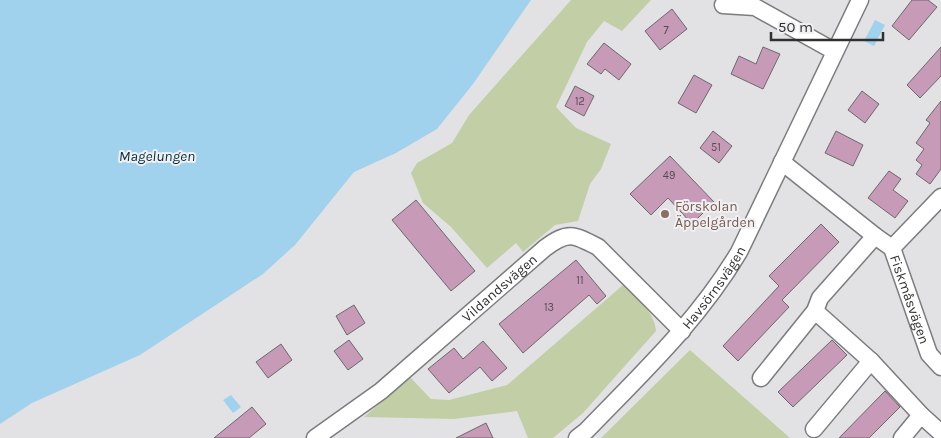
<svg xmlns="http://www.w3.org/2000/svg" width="941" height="438" viewBox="0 0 941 438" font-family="Karla,sans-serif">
<rect width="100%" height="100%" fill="#e2e2e5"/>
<!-- green -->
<path fill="#c2cfa6" d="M 571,0 L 651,0 L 622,31 L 604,21 L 587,42 L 556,107 L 576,128 L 611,144 L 601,169 L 590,184 L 578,221 L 555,225 L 523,252 L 516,243 L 487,268 L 451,227 L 423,203 L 411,173 L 417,163 L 452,143 L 469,115 Z
M 623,285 C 636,298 655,312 656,331 L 583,413 L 553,438 L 528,438 L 517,411 L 454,419 L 364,417 L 410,377 L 431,399 L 449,400 L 507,385 Z
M 690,350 L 790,438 L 601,438 Z"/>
<!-- water -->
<path fill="#a1d2ed" d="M 0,0 L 531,0 L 473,84 L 437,129 L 396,153 L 354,172 L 295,245 L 263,274 L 140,355 L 32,403 L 0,424 Z
M 875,20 L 885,25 L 874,46 L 864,41 Z
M 231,395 L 241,407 L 233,413 L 223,400 Z"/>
<!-- building -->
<path fill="#c79bb7" stroke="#6b696a" d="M 912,0 L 928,0 L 937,7 L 909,40 L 892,26 Z
M 672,9 L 687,29 L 660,50 L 645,31 Z
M 604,43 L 631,64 L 619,80 L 605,69 L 601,74 L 587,64 Z
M 763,47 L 780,54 L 763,89 L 731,74 L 739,56 L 756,64 Z
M 941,47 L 941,76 L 920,98 L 907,85 Z
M 694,75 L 712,85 L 696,113 L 678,103 Z
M 575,86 L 594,96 L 584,116 L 565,106 Z
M 862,91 L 879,104 L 865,123 L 848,110 Z
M 941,101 L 941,169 L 930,184 L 916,174 L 922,165 L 916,160 L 924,149 L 916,143 L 930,123 L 926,120 Z
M 713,131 L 732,146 L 719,163 L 700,148 Z
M 836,131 L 863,145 L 853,166 L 825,153 Z
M 670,156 L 714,202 L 692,224 L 668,198 L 651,215 L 630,194 Z
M 889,171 L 901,179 L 893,190 L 908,201 L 895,218 L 868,198 Z
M 416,200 L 475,271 L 451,291 L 392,220 Z
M 821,224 L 839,242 L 782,300 L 789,307 L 738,361 L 723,346 L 779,286 L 769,276 Z
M 576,260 L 606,296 L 597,304 L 589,295 L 523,353 L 499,324 Z
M 354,305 L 365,323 L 347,335 L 336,316 Z
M 349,340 L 363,359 L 348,370 L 334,351 Z
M 832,340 L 847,355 L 793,407 L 778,392 Z
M 483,341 L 507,368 L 492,381 L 480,367 L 449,393 L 428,369 L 454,348 L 463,359 Z
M 281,344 L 292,360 L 268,378 L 256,362 Z
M 885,391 L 900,407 L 869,438 L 839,438 Z
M 252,407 L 266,424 L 249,438 L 214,438 Z
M 486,423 L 493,438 L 456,438 Z"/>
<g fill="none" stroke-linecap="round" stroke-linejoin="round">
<defs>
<g id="minor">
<path d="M 723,5 L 755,7 L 834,51"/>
<path id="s1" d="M 782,162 L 875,236 L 892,248 L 929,354 L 941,367"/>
<path d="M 892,248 L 941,197"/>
<path d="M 815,311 L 871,361"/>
<path d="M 761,378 L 815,311 L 820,298 L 875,236"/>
<path d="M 814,429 L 871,361 L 921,415"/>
<path id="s2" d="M 315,438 L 381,391 L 545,248 C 568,231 573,234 598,247 L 682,331"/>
<path id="s3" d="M 577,438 L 586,431 C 641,374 698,321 739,252 L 860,0"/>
<path d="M 902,438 L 921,415 L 941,433"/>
</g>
</defs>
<!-- minor casing -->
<use href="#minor" stroke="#7c7c7f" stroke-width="19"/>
<!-- minor -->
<use href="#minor" stroke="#fff" stroke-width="16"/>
</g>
<!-- markers -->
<circle fill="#8d6e63" stroke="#f0f0f3" stroke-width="2" cx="665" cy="214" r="5"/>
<g text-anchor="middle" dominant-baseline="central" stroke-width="4" stroke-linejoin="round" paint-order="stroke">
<!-- number labels -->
<g font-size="11" fill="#564b52">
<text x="666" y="30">7</text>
<text x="580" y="101">12</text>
<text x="716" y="147">51</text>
<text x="669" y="175">49</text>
<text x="580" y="280">11</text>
<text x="549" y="307">13</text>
</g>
<!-- education labels -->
<g font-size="14" fill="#785e54" stroke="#f0f0f3" text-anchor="start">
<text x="675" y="206">Förskolan<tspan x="675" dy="16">Äppelgården</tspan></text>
</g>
<!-- street labels -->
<g font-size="14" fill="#303031" stroke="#f0f0f3">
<text stroke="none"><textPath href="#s2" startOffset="238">Vildandsvägen</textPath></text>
<text stroke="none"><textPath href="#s3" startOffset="204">Havsörnsvägen</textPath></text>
<text stroke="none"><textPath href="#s1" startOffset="194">Fiskmåsvägen</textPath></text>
</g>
<!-- water labels -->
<g font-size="15" font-style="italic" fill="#042f42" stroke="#f0f0f3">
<text x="157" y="156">Magelungen</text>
</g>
</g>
<!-- scale -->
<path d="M771 32v8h112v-8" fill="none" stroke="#303031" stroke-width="2.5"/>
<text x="778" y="32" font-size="15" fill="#303031" stroke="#f0f0f3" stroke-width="4" paint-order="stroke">50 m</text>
</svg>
